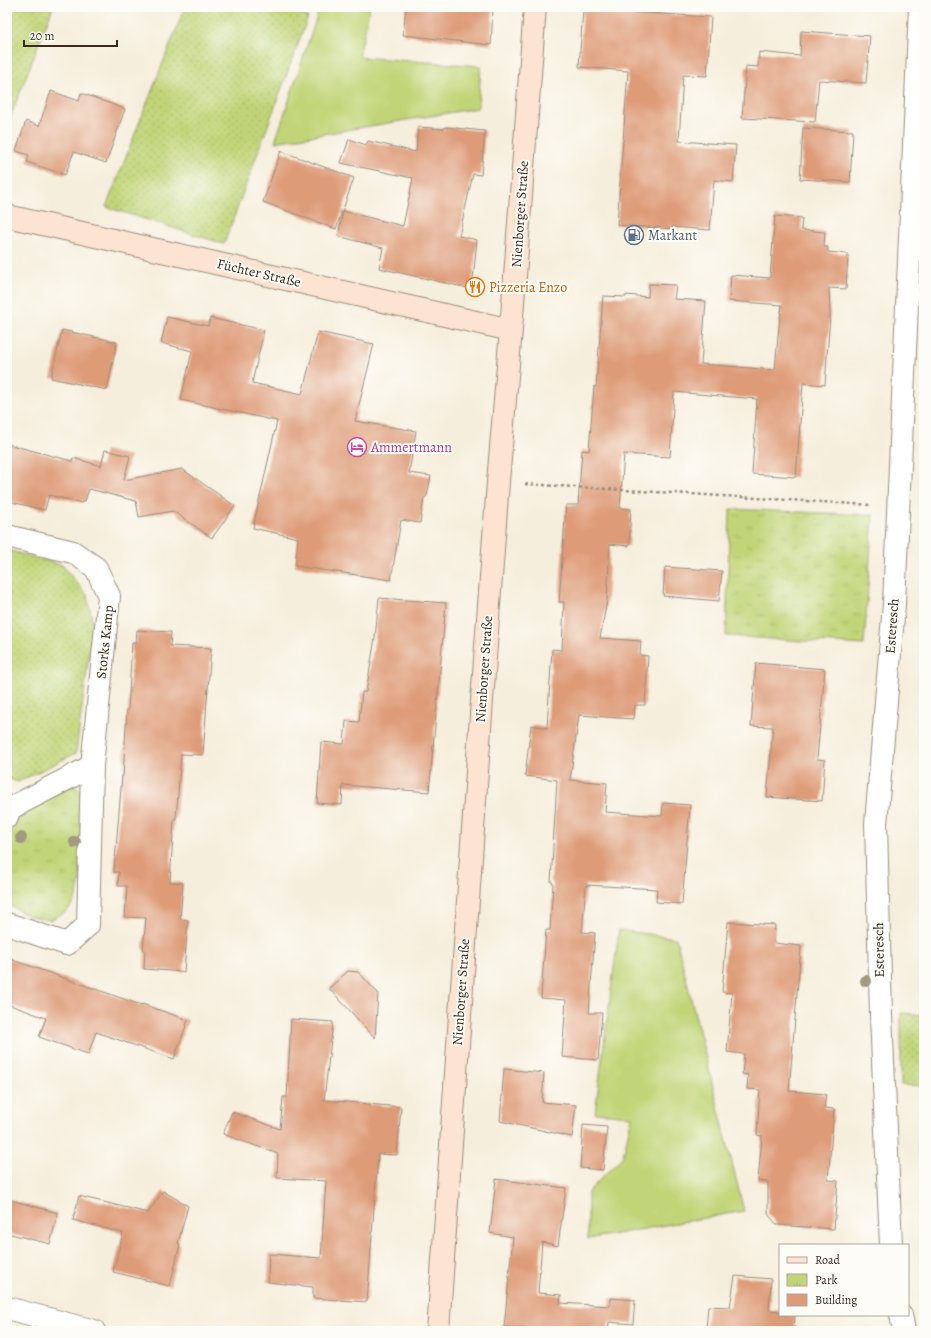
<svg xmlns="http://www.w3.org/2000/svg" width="931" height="1338" viewBox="0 0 931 1338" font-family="Alegreya,serif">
<defs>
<pattern id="grass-dots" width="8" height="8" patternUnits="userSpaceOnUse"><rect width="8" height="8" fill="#c1d578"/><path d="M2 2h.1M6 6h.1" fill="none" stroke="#a7b767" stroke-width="1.8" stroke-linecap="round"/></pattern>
<pattern id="park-tufts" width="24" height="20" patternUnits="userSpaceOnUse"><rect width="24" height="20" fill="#c1d578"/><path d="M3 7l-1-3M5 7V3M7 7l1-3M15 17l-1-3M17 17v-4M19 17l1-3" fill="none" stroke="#a7b767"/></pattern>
</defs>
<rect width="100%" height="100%" fill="#fdfcf7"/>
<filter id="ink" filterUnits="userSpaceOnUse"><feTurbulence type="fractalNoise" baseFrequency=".025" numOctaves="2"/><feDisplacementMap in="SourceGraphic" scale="8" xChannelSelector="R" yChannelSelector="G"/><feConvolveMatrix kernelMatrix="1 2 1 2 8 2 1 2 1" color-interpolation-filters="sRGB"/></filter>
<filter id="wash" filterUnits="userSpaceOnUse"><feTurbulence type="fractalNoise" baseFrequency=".012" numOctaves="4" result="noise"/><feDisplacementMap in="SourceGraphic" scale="16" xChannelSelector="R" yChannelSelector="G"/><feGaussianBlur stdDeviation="0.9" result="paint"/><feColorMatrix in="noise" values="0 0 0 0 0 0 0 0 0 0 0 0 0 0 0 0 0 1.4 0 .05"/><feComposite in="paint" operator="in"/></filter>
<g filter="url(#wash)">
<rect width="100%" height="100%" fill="#f6eedc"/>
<!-- grass -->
<path fill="url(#grass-dots)" stroke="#7e804b" d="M 7,7 L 53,7 L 7,126 Z
M 185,7 L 282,7 L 308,17 L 224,244 L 106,207 Z
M 7,550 L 62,565 L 87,595 L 93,624 L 76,753 L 18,782 L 7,778 Z
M 901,1013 L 924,1015 L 924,1086 L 901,1085 Z"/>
<!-- park -->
<path fill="url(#park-tufts)" stroke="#7e804b" d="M 730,509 L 873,515 L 864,645 L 726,636 Z
M 68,787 L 76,787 L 82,791 L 80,882 L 75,901 L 67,911 L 50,920 L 29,916 L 9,905 L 7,902 L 7,840 L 12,828 L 28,808 Z"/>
<!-- garden -->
<path fill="#c1d578" stroke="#7e804b" d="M 320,7 L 370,7 L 359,57 L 481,66 L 478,108 L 275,142 Z
M 619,930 L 676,938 L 744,1211 L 588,1239 L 588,1192 L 623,1156 L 632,1116 L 595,1113 Z"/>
<g id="blocks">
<!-- building -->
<path fill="#de9b78" d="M 406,7 L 493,7 L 491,45 L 403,35 Z
M 583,9 L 711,17 L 707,76 L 683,75 L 679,141 L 736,145 L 733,182 L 714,180 L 710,230 L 672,227 L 672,229 L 617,225 L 628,71 L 579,67 Z
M 801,31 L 870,36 L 866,83 L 819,80 L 815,122 L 742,118 L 746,66 L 758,67 L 759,52 L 800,56 Z
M 51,91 L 79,101 L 81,93 L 125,109 L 106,163 L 74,152 L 65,175 L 27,162 L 29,155 L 16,151 L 26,121 L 39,126 Z
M 418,127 L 444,129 L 445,127 L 485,131 L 481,175 L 473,174 L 459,236 L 477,240 L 472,289 L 379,268 L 383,248 L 338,236 L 343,211 L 403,226 L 413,178 L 341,163 L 349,139 L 366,145 L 368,141 L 416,152 Z
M 803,128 L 853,131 L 850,182 L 800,179 Z
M 281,151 L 354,178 L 336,229 L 263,202 Z
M 775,216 L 802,218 L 801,230 L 825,232 L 824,247 L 828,247 L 828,252 L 848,254 L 846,289 L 829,288 L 830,315 L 825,385 L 803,383 L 796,477 L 752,474 L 757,399 L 674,392 L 670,457 L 624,454 L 620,508 L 631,509 L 629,546 L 610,544 L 607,601 L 600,638 L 641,641 L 640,655 L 648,656 L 645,705 L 635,705 L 634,719 L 579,715 L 570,780 L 607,783 L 605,812 L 662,816 L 663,803 L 690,805 L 682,904 L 656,902 L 657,889 L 586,885 L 582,932 L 595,933 L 589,1013 L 602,1013 L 598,1060 L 562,1057 L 566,1000 L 541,998 L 546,930 L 550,930 L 553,883 L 551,882 L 557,780 L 525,776 L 531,725 L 547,728 L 552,649 L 562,650 L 564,602 L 559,602 L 566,505 L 578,505 L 582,450 L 589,451 L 594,386 L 596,387 L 603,296 L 626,297 L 626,295 L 648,297 L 649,284 L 676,285 L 674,299 L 706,301 L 701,364 L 775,370 L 779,325 L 782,305 L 729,301 L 731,275 L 770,278 Z
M 167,317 L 208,326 L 210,318 L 264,330 L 252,383 L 302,394 L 318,332 L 374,344 L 355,421 L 416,431 L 409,473 L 431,476 L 427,496 L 424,498 L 420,523 L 401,520 L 391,580 L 295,566 L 298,538 L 253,528 L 277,421 L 181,400 L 192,351 L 161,343 Z
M 62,330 L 117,342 L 107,390 L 51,378 Z
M 7,444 L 72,461 L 73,458 L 101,466 L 105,450 L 130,456 L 124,480 L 182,469 L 235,506 L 212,538 L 173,511 L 139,517 L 136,501 L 89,489 L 85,501 L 83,500 L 82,503 L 49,495 L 45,510 L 7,501 Z
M 665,567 L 722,571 L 719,601 L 663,596 Z
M 379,598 L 446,603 L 429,792 L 343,785 L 342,805 L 317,803 L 321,742 L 344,744 L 346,721 L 359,722 L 362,692 L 366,692 L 375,638 Z
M 137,630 L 171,632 L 170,646 L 211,648 L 203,755 L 181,754 L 176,819 L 174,819 L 170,882 L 183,883 L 180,919 L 188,920 L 184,972 L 144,969 L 145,950 L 143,950 L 146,918 L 125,917 L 127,886 L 118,886 L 119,872 L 114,872 L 122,776 L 123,776 L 127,710 L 128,710 L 132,643 L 136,643 Z
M 756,663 L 825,669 L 817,759 L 825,760 L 822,801 L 767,797 L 773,727 L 751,726 Z
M 728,922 L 775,925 L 774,943 L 801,946 L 789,1091 L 826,1094 L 824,1108 L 834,1109 L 828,1180 L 838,1181 L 834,1229 L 777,1225 L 768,1214 L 768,1182 L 758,1181 L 762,1136 L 757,1135 L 760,1090 L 747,1089 L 748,1075 L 742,1074 L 744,1054 L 727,1052 L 732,993 L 722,992 Z
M 7,958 L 141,1005 L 142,1004 L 188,1020 L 174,1059 L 96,1032 L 88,1054 L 39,1037 L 46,1018 L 7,1004 Z
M 348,971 L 358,972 L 378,993 L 375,1038 L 329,988 Z
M 291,1019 L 333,1022 L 324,1100 L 401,1107 L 397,1155 L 378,1154 L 367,1302 L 313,1298 L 313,1287 L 268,1282 L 269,1254 L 321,1258 L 326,1181 L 277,1178 L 278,1154 L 223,1134 L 232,1112 L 280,1129 L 283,1097 L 287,1097 Z
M 504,1069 L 544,1073 L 542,1102 L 576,1105 L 572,1137 L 500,1121 Z
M 583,1125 L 607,1127 L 603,1170 L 580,1168 Z
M 496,1179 L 566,1188 L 558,1246 L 542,1242 L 538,1293 L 561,1295 L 560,1303 L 610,1306 L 610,1298 L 635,1300 L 633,1324 L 609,1322 L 608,1331 L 549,1331 L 504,1327 L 513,1237 L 490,1233 Z
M 163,1191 L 188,1206 L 178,1243 L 180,1244 L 170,1286 L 113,1272 L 123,1233 L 73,1220 L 79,1196 L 148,1213 Z
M 7,1199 L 58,1213 L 50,1244 L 7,1233 Z
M 735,1276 L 771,1279 L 769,1310 L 780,1311 L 780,1315 L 795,1315 L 794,1331 L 726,1331 L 706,1330 L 708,1306 L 730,1307 Z"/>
</g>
</g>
<g filter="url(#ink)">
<use href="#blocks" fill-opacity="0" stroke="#988c7d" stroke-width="1"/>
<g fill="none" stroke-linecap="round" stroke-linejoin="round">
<defs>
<path id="street" d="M 7,536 L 73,552 L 96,568 L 109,596 L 92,766 L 88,925 L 67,944 L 7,924
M 7,817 L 9,809 L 92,766
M 891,1245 L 881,1015 L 876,824 L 894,604 L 920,7
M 7,1308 L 94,1331
M 901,1315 L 904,1331"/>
<path id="secondary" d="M 7,216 L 511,330
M 438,1331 L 482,700 L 498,482 L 511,330 L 535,7"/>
</defs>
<!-- street casing -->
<use href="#street" stroke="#988c7d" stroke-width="24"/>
<!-- secondary casing -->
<use href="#secondary" stroke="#988c7d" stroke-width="24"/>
<!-- path -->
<path stroke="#988c7d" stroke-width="2.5" stroke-dasharray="3 3" stroke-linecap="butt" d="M 525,484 L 871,505"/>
<!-- street -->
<use href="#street" stroke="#fff" stroke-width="22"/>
<!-- secondary -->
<use href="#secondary" stroke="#fde3d1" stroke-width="22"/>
</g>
<!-- trees -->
<g fill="#a19a80">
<circle cx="21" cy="838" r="6"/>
<circle cx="75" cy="842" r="6"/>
<circle cx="866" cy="981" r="6"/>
</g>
</g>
<!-- icons -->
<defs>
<symbol id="fuel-ring" viewBox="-11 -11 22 22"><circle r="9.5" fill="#fdfcf7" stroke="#5c6f8a" stroke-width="1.5"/><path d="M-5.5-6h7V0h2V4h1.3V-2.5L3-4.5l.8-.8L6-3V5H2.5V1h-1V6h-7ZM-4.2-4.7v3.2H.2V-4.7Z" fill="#5c6f8a"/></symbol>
<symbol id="restaurant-ring" viewBox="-11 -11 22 22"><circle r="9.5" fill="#fdfcf7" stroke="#e8710a" stroke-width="1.5"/><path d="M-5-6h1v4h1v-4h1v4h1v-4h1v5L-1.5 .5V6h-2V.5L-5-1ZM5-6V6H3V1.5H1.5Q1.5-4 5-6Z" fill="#e8710a"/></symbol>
<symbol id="hotel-ring" viewBox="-11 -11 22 22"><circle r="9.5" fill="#fdfcf7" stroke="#d1479c" stroke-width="1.5"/><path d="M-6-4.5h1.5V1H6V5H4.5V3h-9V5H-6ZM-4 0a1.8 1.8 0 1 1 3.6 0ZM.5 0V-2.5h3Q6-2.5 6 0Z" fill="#d1479c"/></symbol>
</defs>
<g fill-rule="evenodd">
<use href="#fuel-ring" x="623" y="224" width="22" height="22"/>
<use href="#restaurant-ring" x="464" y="276" width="22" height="22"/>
<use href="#hotel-ring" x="346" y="436" width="22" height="22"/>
</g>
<g text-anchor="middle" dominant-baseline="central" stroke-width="4" stroke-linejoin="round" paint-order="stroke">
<!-- street labels -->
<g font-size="14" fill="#3b2a1e" stroke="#fdfcf7">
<text transform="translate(520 214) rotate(-86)">Nienborger Straße</text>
<text transform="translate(259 273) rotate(13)">Füchter Straße</text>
<text transform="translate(892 626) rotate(-86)">Esteresch</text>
<text transform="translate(105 642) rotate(-84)">Storks Kamp</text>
<text transform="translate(484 669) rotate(-86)">Nienborger Straße</text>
<text transform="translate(879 950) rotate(-91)">Esteresch</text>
<text transform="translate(461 992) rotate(-86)">Nienborger Straße</text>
</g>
<!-- service labels -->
<g font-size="14" fill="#4e5e75" stroke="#fdfcf7" text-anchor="start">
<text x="648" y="235">Markant</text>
</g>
<!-- food labels -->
<g font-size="14" fill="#c56008" stroke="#fdfcf7" text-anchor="start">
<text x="489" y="287">Pizzeria Enzo</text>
</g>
<!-- hotel labels -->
<g font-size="14" fill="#b23c85" stroke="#fdfcf7" text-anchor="start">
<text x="371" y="447">Ammertmann</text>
</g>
</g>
<!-- margin -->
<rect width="931" height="1338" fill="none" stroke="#fdfcf7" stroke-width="24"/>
<!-- legend -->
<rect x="779" y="1244" width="130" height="72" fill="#fdfcf7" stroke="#afa8a0"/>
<rect x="787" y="1257" width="20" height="6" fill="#fde3d1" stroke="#afa8a0"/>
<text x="815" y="1264" font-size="12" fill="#3b2a1e">Road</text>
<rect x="787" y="1274" width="20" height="12" fill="url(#park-tufts)" stroke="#afa8a0"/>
<text x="815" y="1284" font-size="12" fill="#3b2a1e">Park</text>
<rect x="787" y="1294" width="20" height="12" fill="#de9b78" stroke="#afa8a0"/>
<text x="815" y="1304" font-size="12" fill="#3b2a1e">Building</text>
<!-- scale -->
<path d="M24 40v6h93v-6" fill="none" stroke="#3b2a1e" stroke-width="2"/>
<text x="30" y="40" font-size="12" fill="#3b2a1e" stroke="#fdfcf7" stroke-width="3" paint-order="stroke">20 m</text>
</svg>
